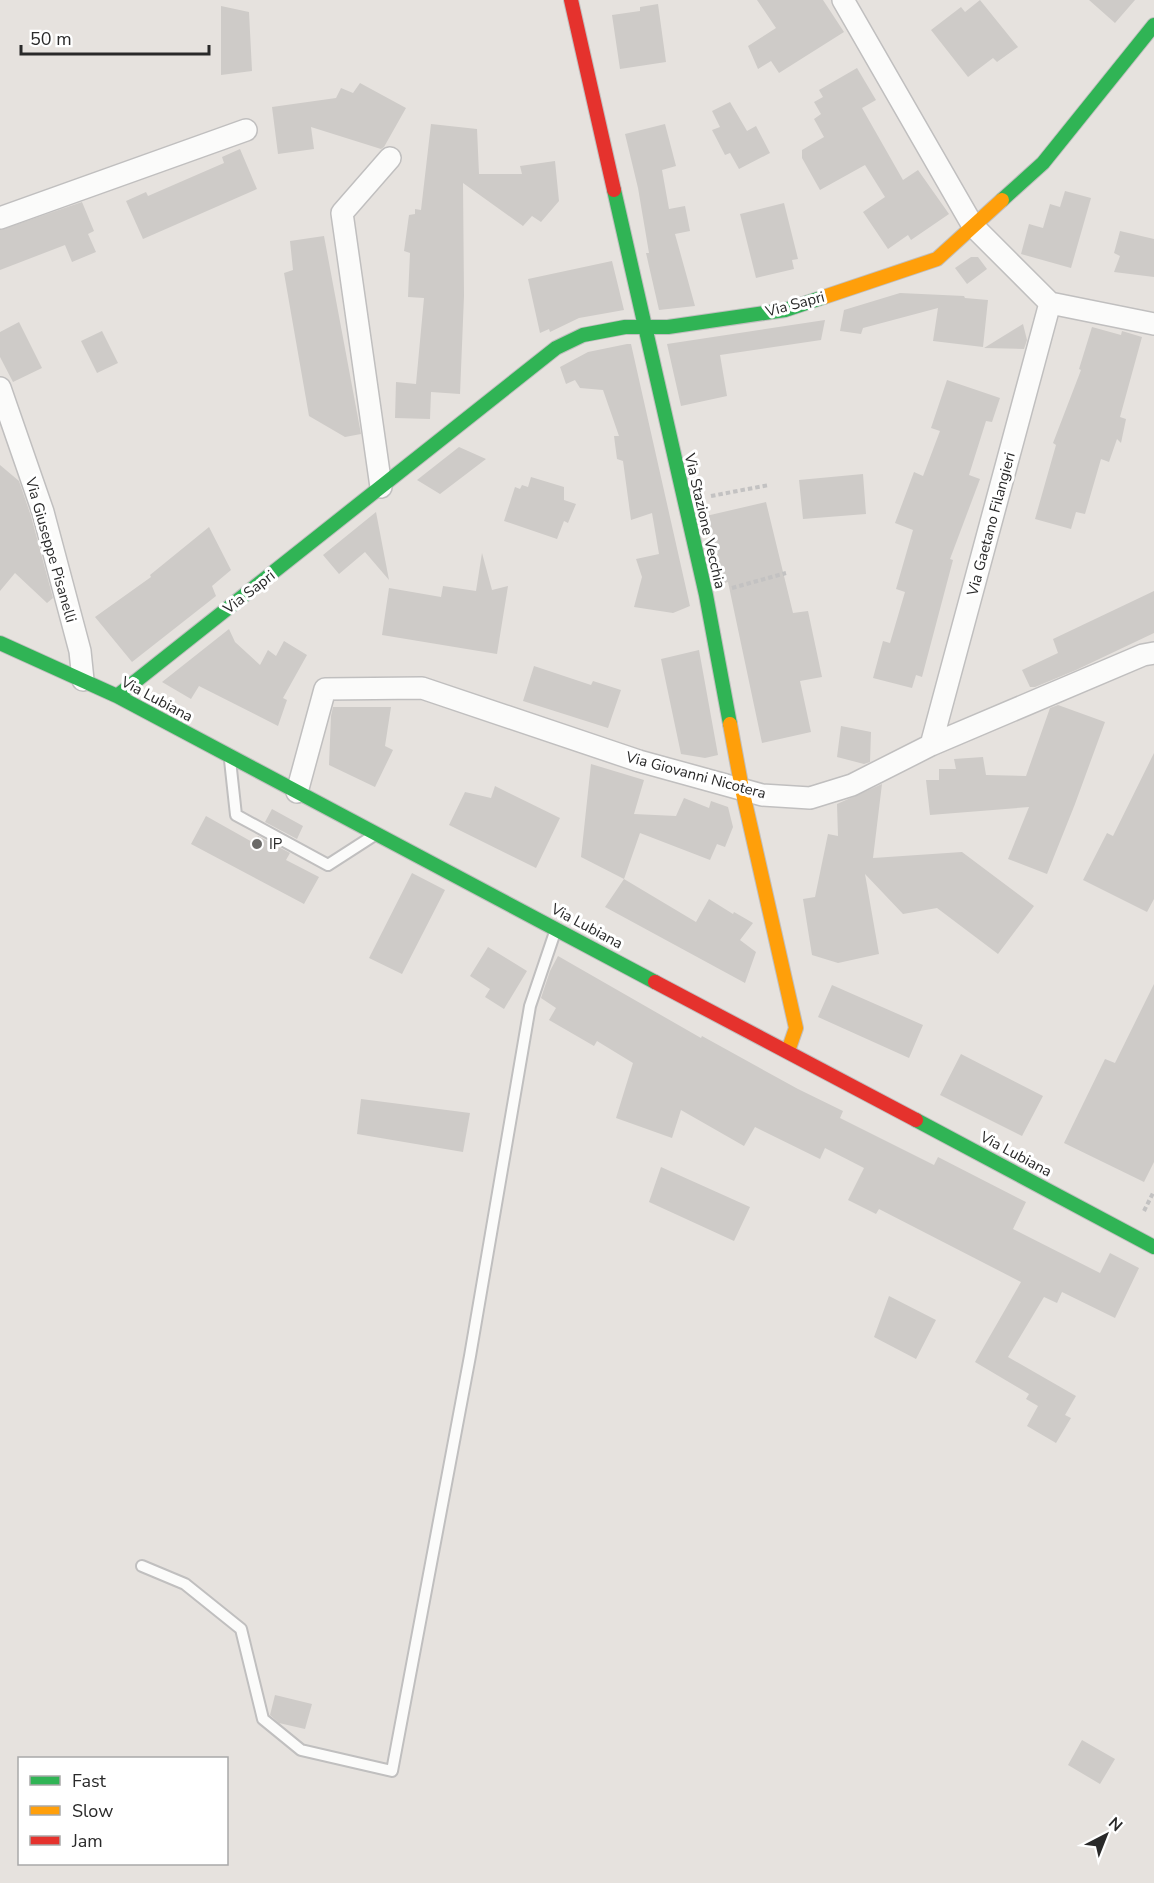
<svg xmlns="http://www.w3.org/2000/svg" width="1154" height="1883" viewBox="0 0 1154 1883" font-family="'Nunito Sans',sans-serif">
<rect width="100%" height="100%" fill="#e6e2de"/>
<!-- building -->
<path fill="#cecbc8" d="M 757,0 L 823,0 L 844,32 L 779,73 L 771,61 L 758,69 L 748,46 L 776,28 Z
M 980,0 L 1018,47 L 997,62 L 993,58 L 968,77 L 931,30 L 961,7 L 965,12 Z
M 1089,0 L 1135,0 L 1115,23 Z
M 658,4 L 666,62 L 620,69 L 612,15 L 640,11 L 640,7 Z
M 221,6 L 249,12 L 252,71 L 221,75 Z
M 857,68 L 876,100 L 862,108 L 903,180 L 918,170 L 949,214 L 911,240 L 908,235 L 888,249 L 863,212 L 885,197 L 865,165 L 820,190 L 802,158 L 802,150 L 824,137 L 814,119 L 821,114 L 814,102 L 823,97 L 819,90 Z
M 360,83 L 406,108 L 384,147 L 381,149 L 311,127 L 314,149 L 278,154 L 272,107 L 336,98 L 341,88 L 353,93 Z
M 730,102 L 747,131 L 756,126 L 770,153 L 739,169 L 730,153 L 725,155 L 712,130 L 720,127 L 712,111 Z
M 431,124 L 477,129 L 479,174 L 522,174 L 520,166 L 555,161 L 559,201 L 541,222 L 532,216 L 523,226 L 463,183 L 464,296 L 460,394 L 431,392 L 430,419 L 395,418 L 396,382 L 416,384 L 424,298 L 408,297 L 410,253 L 404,251 L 409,215 L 415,214 L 415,209 L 421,210 Z
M 665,124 L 676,166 L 662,170 L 669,209 L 685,206 L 690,231 L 675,234 L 695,306 L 659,310 L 646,253 L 649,253 L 638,188 L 625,134 Z
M 240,149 L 257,189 L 143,239 L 126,201 L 146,192 L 148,196 L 224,163 L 222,157 Z
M 1065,191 L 1091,198 L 1071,268 L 1021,254 L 1029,224 L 1043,228 L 1050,204 L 1060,207 Z
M 82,202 L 94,231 L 88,234 L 96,252 L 72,262 L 65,245 L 0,270 L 0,230 Z
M 784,203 L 798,259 L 792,260 L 794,269 L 756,278 L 740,214 Z
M 1120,231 L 1154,239 L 1154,277 L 1114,272 L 1120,256 L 1114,253 Z
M 324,236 L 361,434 L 345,437 L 309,416 L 284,273 L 293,270 L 290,241 Z
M 971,257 L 978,257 L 987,269 L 967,284 L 955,268 Z
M 612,261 L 624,310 L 579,318 L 550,332 L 549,329 L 540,333 L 528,279 Z
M 900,293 L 964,296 L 965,298 L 988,300 L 983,347 L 933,341 L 938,308 L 863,328 L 861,334 L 840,331 L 844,310 Z
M 825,320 L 821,340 L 720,355 L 727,396 L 681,406 L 667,344 Z
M 19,322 L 42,368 L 13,382 L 0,357 L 0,332 Z
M 1023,324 L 1027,340 L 1024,349 L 984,348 Z
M 1092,327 L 1121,335 L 1122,331 L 1142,337 L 1120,417 L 1126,419 L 1121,443 L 1117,439 L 1109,462 L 1101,459 L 1085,514 L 1076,512 L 1071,529 L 1035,519 L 1056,445 L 1053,443 L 1081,370 L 1079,369 Z
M 102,331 L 118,363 L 97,373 L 81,341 Z
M 627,344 L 631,344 L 690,606 L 673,613 L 634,607 L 642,577 L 636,559 L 659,554 L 652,513 L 631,520 L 623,461 L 617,459 L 614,436 L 619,436 L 603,390 L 580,388 L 575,380 L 566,384 L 560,367 L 588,352 Z
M 947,380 L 1000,398 L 992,422 L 986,421 L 969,475 L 980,479 L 950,559 L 953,560 L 922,677 L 916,675 L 912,688 L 873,678 L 883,641 L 890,643 L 905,592 L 896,589 L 913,530 L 895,523 L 914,472 L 923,476 L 940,431 L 931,428 Z
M 459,447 L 486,459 L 440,494 L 417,480 Z
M 0,465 L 19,481 L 31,516 L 53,598 L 47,603 L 15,573 L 0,591 Z
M 863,474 L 866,514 L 803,519 L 799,480 Z
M 531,477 L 564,487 L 564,500 L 576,504 L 568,523 L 564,521 L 557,539 L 504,521 L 515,487 L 520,489 L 522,485 L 528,487 Z
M 766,502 L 793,613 L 808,611 L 822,677 L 800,681 L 811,732 L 762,743 L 728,582 L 721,584 L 706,516 Z
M 376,512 L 389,580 L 365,552 L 339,574 L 323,555 Z
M 209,527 L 231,570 L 212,586 L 216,596 L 132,662 L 95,617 L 151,577 L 150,575 Z
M 482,553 L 492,590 L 508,586 L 497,654 L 382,635 L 389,588 L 441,597 L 443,586 L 476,591 Z
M 1154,591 L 1154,633 L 1076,670 L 1035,687 L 1030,687 L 1022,670 L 1058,653 L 1053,639 Z
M 229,629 L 235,642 L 260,665 L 268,650 L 276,656 L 284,641 L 307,655 L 283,698 L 287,700 L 278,726 L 199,686 L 191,699 L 162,682 Z
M 699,650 L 718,755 L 705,758 L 681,754 L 661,659 Z
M 534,666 L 591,685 L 593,681 L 621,690 L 608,728 L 523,701 Z
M 1058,705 L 1105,722 L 1075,804 L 1047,874 L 1008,859 L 1029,807 L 930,815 L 926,780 L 939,780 L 939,769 L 956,769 L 954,759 L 983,757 L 986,775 L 1026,776 L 1050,708 Z
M 333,707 L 391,707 L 385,746 L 393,750 L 375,787 L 329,765 L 331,716 Z
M 841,726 L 871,732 L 870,762 L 864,764 L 837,757 Z
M 1154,753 L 1154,899 L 1147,912 L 1083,880 L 1107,833 L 1113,836 Z
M 591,764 L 644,780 L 634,814 L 676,816 L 684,798 L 709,808 L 711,801 L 728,807 L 733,827 L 725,847 L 717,844 L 710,860 L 640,833 L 624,879 L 581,857 Z
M 882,784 L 873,858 L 962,852 L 1034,906 L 998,954 L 937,908 L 903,914 L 865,874 L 879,954 L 838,963 L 812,955 L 803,899 L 815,897 L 828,834 L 838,836 L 837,804 Z
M 495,786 L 560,818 L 536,868 L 449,825 L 465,792 L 491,798 Z
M 272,809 L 303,826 L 297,839 L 265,822 Z
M 206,816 L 254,843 L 258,836 L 290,853 L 286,860 L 319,877 L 304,904 L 191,844 Z
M 412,873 L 445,890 L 402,974 L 369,958 Z
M 624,879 L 696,922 L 709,899 L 733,914 L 734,912 L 753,923 L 740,940 L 756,952 L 745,983 L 605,907 Z
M 488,947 L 527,971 L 504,1009 L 485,997 L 490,989 L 470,976 Z
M 558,956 L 701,1038 L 702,1036 L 798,1089 L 843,1111 L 840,1118 L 934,1165 L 938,1157 L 1026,1202 L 1013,1229 L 1100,1273 L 1110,1253 L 1139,1268 L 1115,1318 L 1062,1292 L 1057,1303 L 1044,1297 L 1008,1357 L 1076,1396 L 1065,1415 L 1071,1418 L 1056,1443 L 1027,1426 L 1038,1406 L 1026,1399 L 1029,1394 L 975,1362 L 1021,1282 L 879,1209 L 876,1214 L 848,1200 L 864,1168 L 825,1148 L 820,1159 L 755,1127 L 744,1146 L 681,1110 L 672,1138 L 616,1118 L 633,1063 L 597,1041 L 594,1046 L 549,1020 L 556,1008 L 541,998 L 550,971 Z
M 1154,984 L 1154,1162 L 1144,1182 L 1064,1143 L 1105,1059 L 1115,1063 Z
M 832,985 L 923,1025 L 909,1058 L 818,1017 Z
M 961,1054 L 1043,1096 L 1022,1136 L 940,1095 Z
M 361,1099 L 470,1113 L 463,1152 L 357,1134 Z
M 661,1167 L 750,1207 L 734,1241 L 649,1202 Z
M 889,1296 L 936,1320 L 916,1359 L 874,1337 Z
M 275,1695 L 312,1704 L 305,1729 L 279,1723 L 270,1715 Z
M 1082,1740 L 1115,1759 L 1100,1784 L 1068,1765 Z"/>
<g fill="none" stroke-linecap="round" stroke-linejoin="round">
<defs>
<path id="lane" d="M 230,760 L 236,815 L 328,865 L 373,836
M 142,1566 L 185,1584 L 241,1629 L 263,1719 L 301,1750 L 392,1771 L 470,1356 L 530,1006 L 555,932"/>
<path id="street" d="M 843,0 L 973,226 L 1050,303 L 1154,324
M 0,218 L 246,130
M 0,388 L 43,512 L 80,651 L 83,680
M 381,487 L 342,213 L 390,158
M 931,745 L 1050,303
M 297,792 L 325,689 L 422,688 L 639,761 L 762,795 L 810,798 L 852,785 L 931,745 L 1143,655 L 1154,653"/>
<path id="fast" d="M 614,190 L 706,595 L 730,724
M 1002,200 L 1043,163 L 1154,25
M 0,643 L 117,696 L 655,982
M 117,696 L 556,348 L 583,335 L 625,327 L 668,327 L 785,310 L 824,297
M 916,1120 L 1154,1247"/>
<path id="slow" d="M 824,297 L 937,259 L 1002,200
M 730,724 L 742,789 L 796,1028 L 788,1051"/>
<path id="jam" d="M 571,0 L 614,190
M 655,982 L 916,1120"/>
</defs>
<!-- lane casing -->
<use href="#lane" stroke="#c0bfbf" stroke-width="14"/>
<!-- street casing -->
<use href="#street" stroke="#c0bfbf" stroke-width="24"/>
<!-- fast casing -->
<use href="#fast" stroke="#c0bfbf" stroke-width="16"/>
<!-- slow casing -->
<use href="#slow" stroke="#c0bfbf" stroke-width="16"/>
<!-- jam casing -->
<use href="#jam" stroke="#c0bfbf" stroke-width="16"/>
<!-- path -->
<path stroke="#c3c2c2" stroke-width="4" stroke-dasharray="4.5 3" stroke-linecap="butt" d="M 711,496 L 769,485
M 732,588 L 786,573
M 1144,1211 L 1154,1191"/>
<!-- lane -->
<use href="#lane" stroke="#fbfbfa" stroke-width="10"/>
<!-- street -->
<use href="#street" stroke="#fbfbfa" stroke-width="21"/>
<!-- fast -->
<use href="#fast" stroke="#30b455" stroke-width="14"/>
<!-- slow -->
<use href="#slow" stroke="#ff9f0a" stroke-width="14"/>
<!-- jam -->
<use href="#jam" stroke="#e5322d" stroke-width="14"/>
</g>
<!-- markers -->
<circle fill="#6b6a68" stroke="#fff" stroke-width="2" cx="257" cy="844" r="6"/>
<g text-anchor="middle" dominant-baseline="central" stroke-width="6" stroke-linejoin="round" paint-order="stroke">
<!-- street labels -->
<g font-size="15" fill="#292929" stroke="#fff">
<text transform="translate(795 304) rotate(-15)">Via Sapri</text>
<text transform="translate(705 521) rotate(77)">Via Stazione Vecchia</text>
<text transform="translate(991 524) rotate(-75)">Via Gaetano Filangieri</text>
<text transform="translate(51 550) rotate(74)">Via Giuseppe Pisanelli</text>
<text transform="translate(249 592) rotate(-38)">Via Sapri</text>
<text transform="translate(157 699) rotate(28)">Via Lubiana</text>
<text transform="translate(696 775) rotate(15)">Via Giovanni Nicotera</text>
<text transform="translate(587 926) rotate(28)">Via Lubiana</text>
<text transform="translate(1016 1154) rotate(28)">Via Lubiana</text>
</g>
<!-- poi labels -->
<g font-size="15" fill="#292929" stroke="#fff" text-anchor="start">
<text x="269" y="844">IP</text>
</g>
</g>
<!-- legend -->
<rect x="18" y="1757" width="210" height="108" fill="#ffffff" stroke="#a9a9a9" stroke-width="1.5"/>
<rect x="30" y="1776" width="30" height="9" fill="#30b455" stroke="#a9a9a9" stroke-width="1.5"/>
<text x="72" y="1787" font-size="18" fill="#292929">Fast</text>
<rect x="30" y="1806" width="30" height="9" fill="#ff9f0a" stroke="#a9a9a9" stroke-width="1.5"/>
<text x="72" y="1817" font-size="18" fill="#292929">Slow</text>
<rect x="30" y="1836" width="30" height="9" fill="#e5322d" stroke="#a9a9a9" stroke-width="1.5"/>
<text x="72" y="1847" font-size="18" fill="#292929">Jam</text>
<!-- north arrow -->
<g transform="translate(1106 1835) rotate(42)" stroke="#ffffff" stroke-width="4.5" paint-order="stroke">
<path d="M0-4.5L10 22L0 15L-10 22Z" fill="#292929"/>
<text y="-9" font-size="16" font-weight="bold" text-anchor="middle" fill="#292929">N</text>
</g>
<!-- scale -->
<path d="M21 45v9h188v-9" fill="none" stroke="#292929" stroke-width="3"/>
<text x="30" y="45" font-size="18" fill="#292929" stroke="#ffffff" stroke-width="4.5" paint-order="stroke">50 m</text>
</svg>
